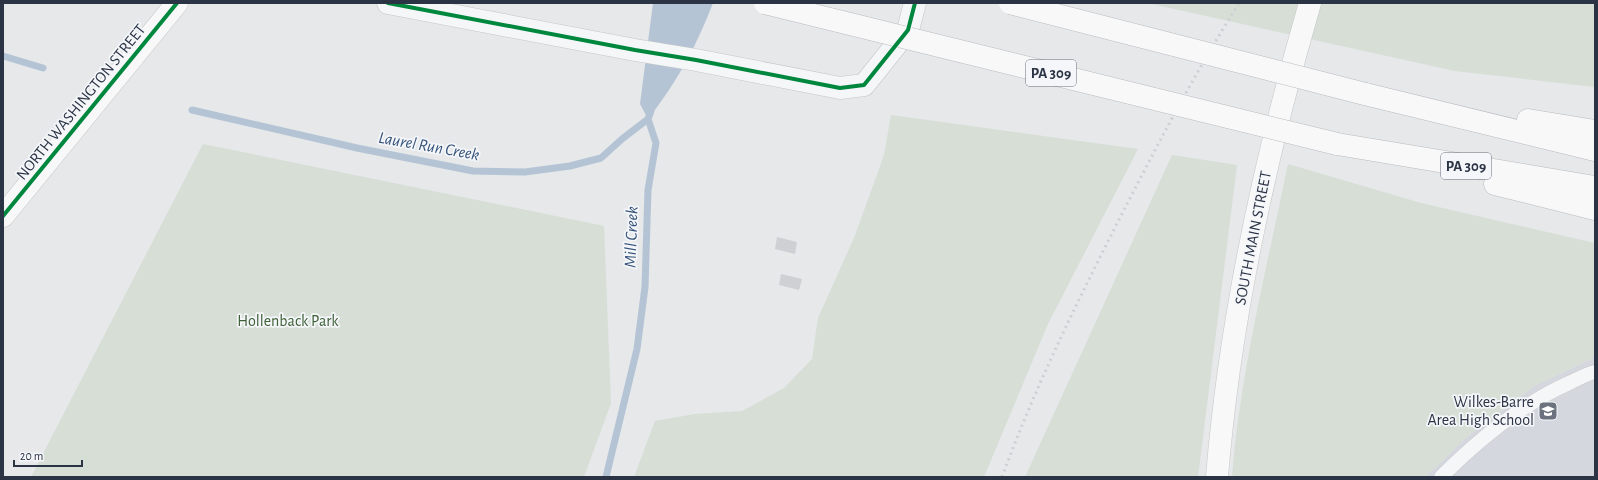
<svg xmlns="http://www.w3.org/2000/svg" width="1598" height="480" viewBox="0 0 1598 480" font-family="'Alegreya Sans',sans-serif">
<rect width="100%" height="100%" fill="#e6e8ea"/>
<!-- built -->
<path fill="#d4d7dd" d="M 1595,357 L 1595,477 L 1425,477 L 1467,437 L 1534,386 Z"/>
<!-- green -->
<path fill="#d6ded6" d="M 1147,3 L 1595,3 L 1595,87 L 1455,71 Z
M 891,115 L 1138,149 L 1048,324 L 984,477 L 634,477 L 655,421 L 695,414 L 742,411 L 784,388 L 812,359 L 818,318 L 854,238 L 884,155 Z
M 203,144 L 604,226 L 611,403 L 584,477 L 31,477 Z
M 1172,155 L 1237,165 L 1198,477 L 1025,477 Z
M 1288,164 L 1421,203 L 1595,243 L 1595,357 L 1534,386 L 1467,437 L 1425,477 L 1232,477 C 1240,373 1267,267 1288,164 Z"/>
<!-- water -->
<path fill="#b4c4d5" d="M 653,3 L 713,3 C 695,49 678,80 648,119 L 640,104 Z"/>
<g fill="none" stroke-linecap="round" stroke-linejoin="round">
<!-- stream -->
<path stroke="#b4c4d5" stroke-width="7" d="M 3,56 L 43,68
M 192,110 L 357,148 L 473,171 L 525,172 L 570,166 L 601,158 L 622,139 L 648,119
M 606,477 L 637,349 L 645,287 L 648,190 L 656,143 L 648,119 L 651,111"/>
</g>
<!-- building -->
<path fill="#ced0d3" d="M 777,237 L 797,242 L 795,254 L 775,249 Z
M 781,274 L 802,279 L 799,290 L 779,285 Z"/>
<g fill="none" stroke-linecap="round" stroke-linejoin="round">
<defs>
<path id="lane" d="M 1441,477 C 1479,439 1520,405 1569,383 C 1578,379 1586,374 1595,372"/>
<path id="street" d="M 388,3 L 635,50 L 696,60 L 840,88 L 864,85 L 908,30 L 915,3"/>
<path id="secondary" d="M 3,216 L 177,3
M 1217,477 C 1230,316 1265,158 1310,3"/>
<path id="highway" d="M 1365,94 L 1595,150
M 1528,120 L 1595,131
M 1337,144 L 1595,187
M 1495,184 L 1595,209"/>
</defs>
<!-- lane casing -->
<use href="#lane" stroke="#c4c6c8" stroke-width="15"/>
<!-- street casing -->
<use href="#street" stroke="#c4c6c8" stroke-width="23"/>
<!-- secondary casing -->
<use href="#secondary" stroke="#c4c6c8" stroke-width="23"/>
<!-- highway casing -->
<use href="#highway" stroke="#b8bbbf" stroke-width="23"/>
<!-- lane -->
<use href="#lane" stroke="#f5f6f7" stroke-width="14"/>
<!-- street -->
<use href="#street" stroke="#f5f6f7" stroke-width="22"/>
<!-- secondary -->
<use href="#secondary" stroke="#f8f8f8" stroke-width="22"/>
<!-- highway -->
<use href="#highway" stroke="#f8f8f8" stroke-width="22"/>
<!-- rail -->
<path stroke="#cecfd2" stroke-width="3" stroke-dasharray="2 4" stroke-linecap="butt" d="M 1002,477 C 1036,384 1082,292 1127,204 C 1162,136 1198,68 1239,3"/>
<defs>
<path id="highway-bridge" d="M 765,3 L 1337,144
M 1010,3 L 1365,94"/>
</defs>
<!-- highway-bridge casing -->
<use href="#highway-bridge" stroke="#b8bbbf" stroke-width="23" stroke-linecap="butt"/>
<!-- highway-bridge -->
<use href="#highway-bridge" stroke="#f8f8f8" stroke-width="22"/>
<defs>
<path id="cycleway" d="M 388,3 L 635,50 L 696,60 L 840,88 L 864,85 L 908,30 L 915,3
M 3,216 L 177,3"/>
</defs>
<!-- cycleway casing -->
<use href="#cycleway" stroke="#f4f6f9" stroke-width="6"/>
<!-- cycleway -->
<use href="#cycleway" stroke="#00873e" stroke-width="4"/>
</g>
<!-- icons -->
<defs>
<symbol id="school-square" viewBox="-11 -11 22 22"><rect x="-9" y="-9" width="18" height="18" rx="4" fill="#6c737f" stroke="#f4f6f9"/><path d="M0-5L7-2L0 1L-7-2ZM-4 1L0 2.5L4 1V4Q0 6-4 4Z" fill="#fff"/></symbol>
</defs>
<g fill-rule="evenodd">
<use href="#school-square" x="1537" y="400" width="22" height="22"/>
</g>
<g text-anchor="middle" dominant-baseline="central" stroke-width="3.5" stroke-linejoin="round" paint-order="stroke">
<!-- shield labels -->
<g fill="#f4f6f9" stroke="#676e7b" stroke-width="1">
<rect x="1026" y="60" width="50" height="26" rx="3"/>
<rect x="1441" y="153" width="50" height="26" rx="3"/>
</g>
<g font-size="15" font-weight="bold" fill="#2b3445">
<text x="1051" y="73">PA 309</text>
<text x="1466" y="166">PA 309</text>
</g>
<!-- street labels -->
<g font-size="16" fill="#2b3445" stroke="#f4f6f9">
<text transform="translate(81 102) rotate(-51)">NORTH WASHINGTON STREET</text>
<text transform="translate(1253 238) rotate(-79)">SOUTH MAIN STREET</text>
</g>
<!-- park labels -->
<g font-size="16" fill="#3f6138" stroke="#f4f6f9">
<text x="288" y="321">Hollenback Park</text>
</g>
<!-- poi labels -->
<g font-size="16" fill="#2b3445" stroke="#f4f6f9" text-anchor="end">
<text x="1534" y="402">Wilkes-Barre<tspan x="1534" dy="18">Area High School</tspan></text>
</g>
<!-- water labels -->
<g font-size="17" font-style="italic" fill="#34527a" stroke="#f4f6f9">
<text transform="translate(429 146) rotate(10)">Laurel Run Creek</text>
<text transform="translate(631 237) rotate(-88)">Mill Creek</text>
</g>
</g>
<!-- border -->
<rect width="1598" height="480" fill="none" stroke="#2b3445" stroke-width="8"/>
<!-- scale -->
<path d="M14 460v6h68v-6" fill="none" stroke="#2b3445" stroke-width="2"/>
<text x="20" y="460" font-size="12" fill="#2b3445" stroke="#f4f6f9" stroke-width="3" paint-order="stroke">20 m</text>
</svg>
